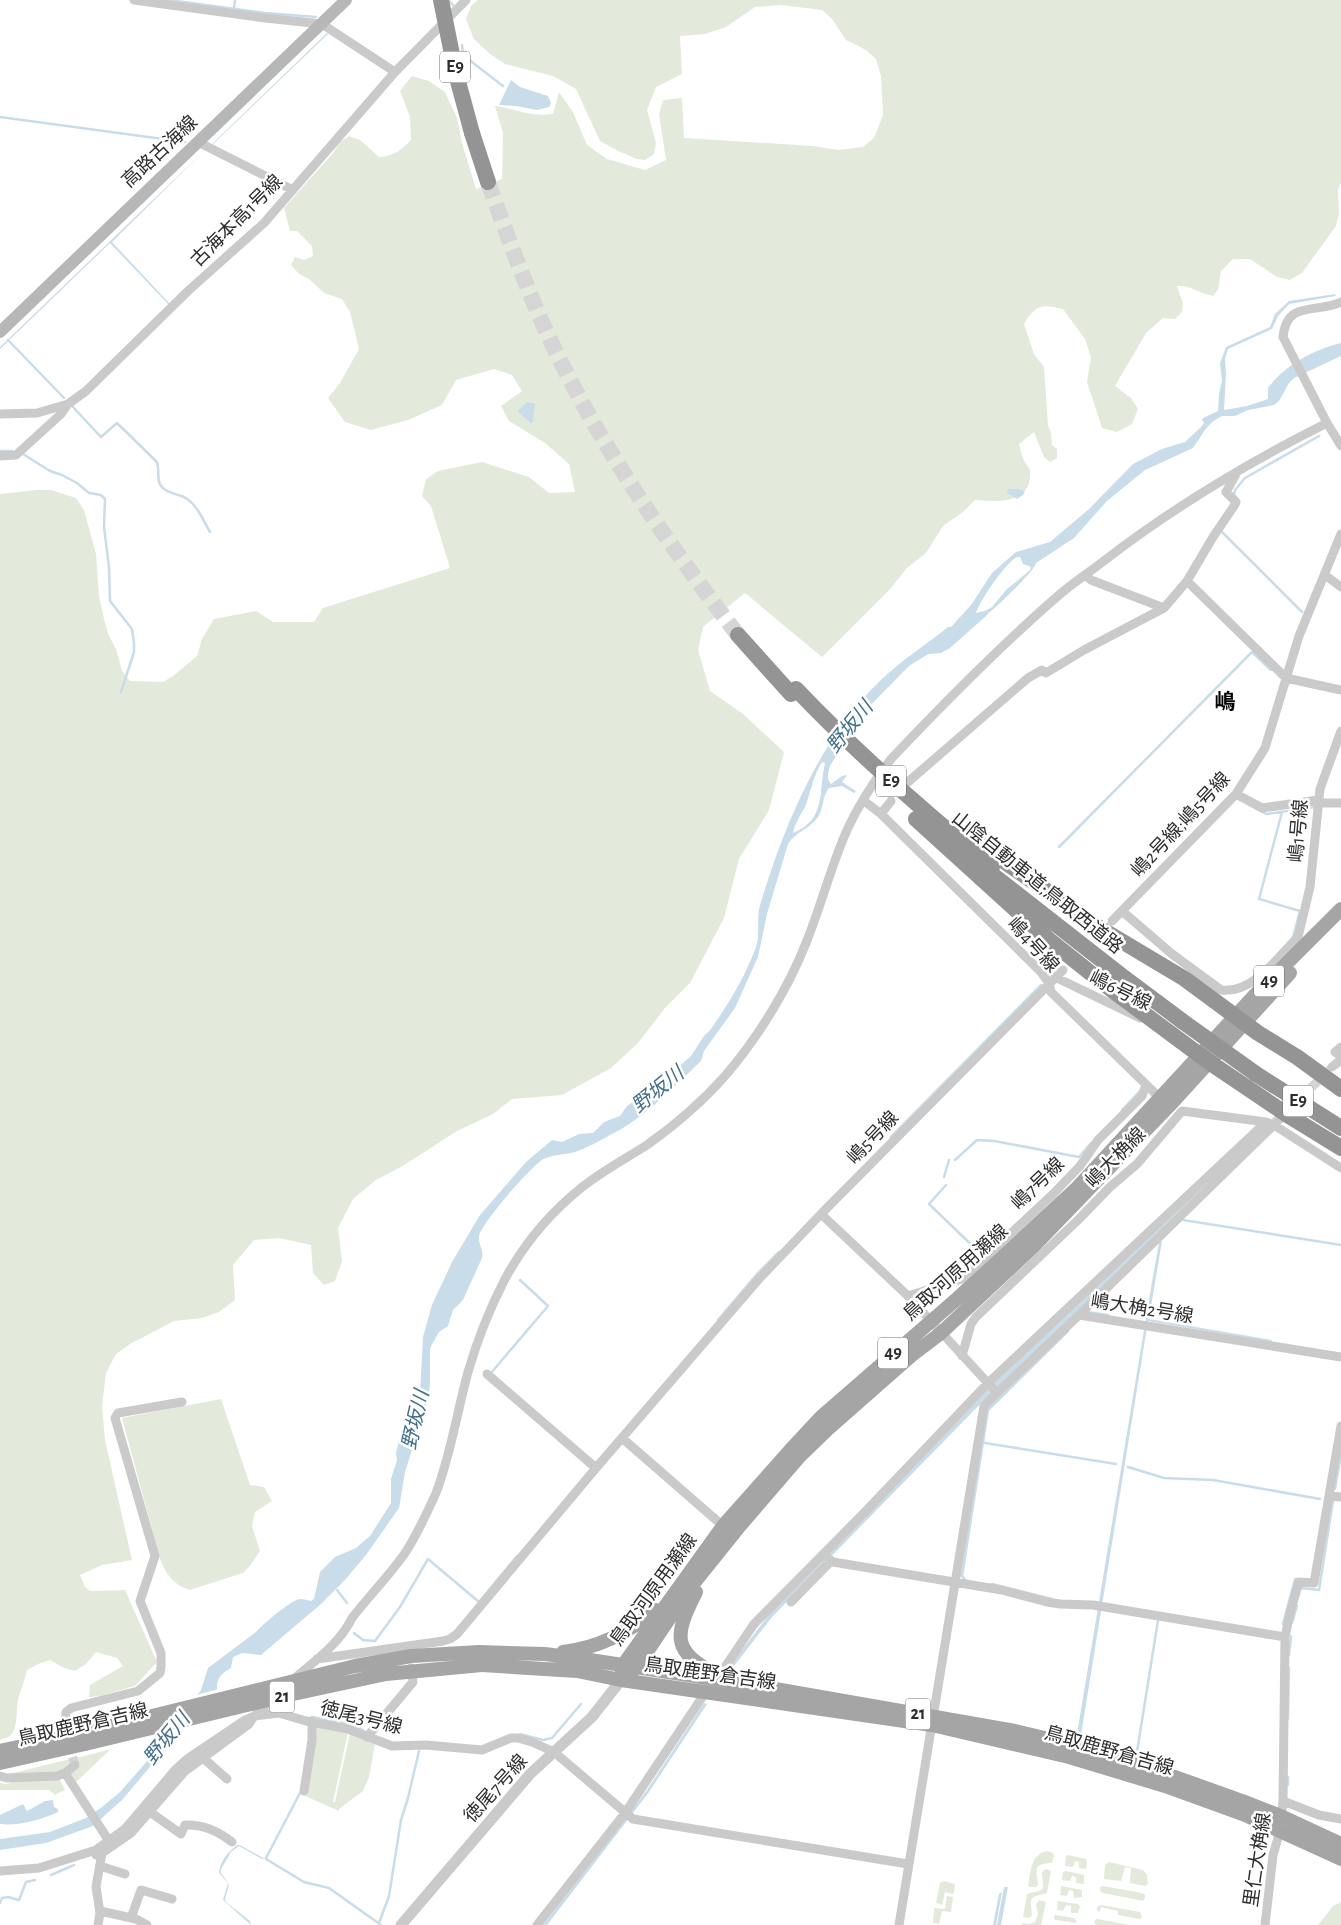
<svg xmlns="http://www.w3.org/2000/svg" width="1341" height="1925" viewBox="0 0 1341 1925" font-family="'Alegreya Sans','Noto Sans JP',sans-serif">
<rect width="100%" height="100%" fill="#fff"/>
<!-- green -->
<path fill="#e3eadb" d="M 478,0 L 1341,0 L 1341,183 L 1338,190 L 1339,214 L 1336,226 L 1302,273 L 1290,280 L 1277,277 L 1250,259 L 1233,259 L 1221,271 L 1218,290 L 1213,296 C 1202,294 1186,284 1177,286 L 1183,303 L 1182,312 L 1175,319 L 1163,318 L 1146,333 L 1115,386 L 1131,398 L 1138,409 L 1132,424 L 1117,432 L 1102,428 L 1087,382 L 1091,357 L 1085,339 L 1063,309 C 1042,304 1036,304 1024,324 L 1034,354 L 1044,367 L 1048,426 L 1051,432 L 1052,445 L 1057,449 L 1057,458 L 1050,462 L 1044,457 L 1034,432 L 1019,444 L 1023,459 L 1030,470 C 1030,475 1030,482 1028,486 C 1018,505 991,501 975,500 L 963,512 L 943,526 L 926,553 L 907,568 L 890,589 L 822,657 L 745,593 L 703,627 L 698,650 L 710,691 L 743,714 L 784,752 L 769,810 L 739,859 L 724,918 L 690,983 L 665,1008 L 638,1043 L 611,1068 L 562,1095 L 512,1099 L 493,1114 L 457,1131 L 401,1167 L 376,1180 L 353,1199 L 338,1228 L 342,1261 L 335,1281 L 324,1285 L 313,1273 L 311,1245 L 279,1238 L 254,1240 L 233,1265 L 235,1300 L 219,1312 L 202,1318 L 174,1321 L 130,1344 L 116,1354 L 106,1373 L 102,1406 L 105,1440 L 132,1560 L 102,1565 L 80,1575 L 85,1587 L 90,1591 L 125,1590 L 157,1662 L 135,1686 L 100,1696 L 89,1697 L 90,1685 L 123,1666 L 117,1658 L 96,1652 L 86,1664 L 75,1671 L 64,1668 L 50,1660 L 38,1664 L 27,1670 C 25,1680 20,1691 18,1700 C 16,1710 18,1722 13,1732 C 11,1737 5,1738 0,1740 L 0,494 L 37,490 L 51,490 L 76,498 L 84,510 L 96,554 L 99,596 L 104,619 L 109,636 L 116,649 L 122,671 L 130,681 L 163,682 L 173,676 L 197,656 L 202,639 L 214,619 L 256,611 L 273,622 L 314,622 L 323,608 L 450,568 L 431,506 L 422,496 L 426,479 L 438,471 L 482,462 L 529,477 L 549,493 L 575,492 L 569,464 L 545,443 L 509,421 L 501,406 L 522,391 L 512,375 L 494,369 L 456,380 L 442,405 L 408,420 L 371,430 L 345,422 L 328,398 L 340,383 L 359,349 L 350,312 L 342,299 L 324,293 L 309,279 L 299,274 L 291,265 L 295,257 L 304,260 L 313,256 L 312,246 L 297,231 L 290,231 L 284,208 L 333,153 L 340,142 L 349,136 L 360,140 L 379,157 C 395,156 401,150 411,140 L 410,117 L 400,91 L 412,76 L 429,81 L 445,92 L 457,118 L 462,143 L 476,189 L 502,179 L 503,133 L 495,106 C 517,109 531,117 553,114 L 559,92 L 573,112 L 587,145 L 607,159 L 645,170 L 666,160 L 659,114 L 663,100 L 682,98 L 684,138 L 813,146 L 838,150 L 863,147 L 874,138 L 883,115 L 881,76 L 876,59 L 866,50 L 846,40 L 832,19 L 822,10 L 781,5 L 755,7 L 726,27 L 705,34 L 680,36 L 682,74 L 656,87 L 647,110 L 656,143 L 654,154 L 645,160 L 637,159 L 618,151 L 600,141 L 576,89 L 553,76 L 505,64 L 490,54 L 474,39 L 466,19 L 471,6 Z
M 221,1399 L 250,1485 L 264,1487 L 272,1501 L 255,1512 L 252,1526 L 260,1551 L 249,1567 L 243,1573 L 190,1590 C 172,1584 167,1575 160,1559 L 122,1418 Z
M 314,1725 L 348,1732 L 333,1802 L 335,1802 L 350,1733 L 375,1744 L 369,1777 L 363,1791 L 339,1809 L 339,1811 L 305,1796 Z
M 111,1749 L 74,1784 L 68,1775 L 80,1765 L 77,1758 Z
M 70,1759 L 70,1764 L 57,1773 L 5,1775 Z
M 59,1778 L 65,1790 L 55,1795 L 49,1790 L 0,1790 L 0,1783 L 7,1784 L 18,1780 Z
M 1047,1851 L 1053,1853 L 1054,1855 L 1052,1863 C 1031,1864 1037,1870 1038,1885 L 1036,1887 L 1030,1887 L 1028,1886 C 1031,1873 1030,1854 1047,1851 Z
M 1068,1855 L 1086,1859 L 1087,1863 L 1086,1869 L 1079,1868 L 1079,1862 L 1075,1861 L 1073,1867 L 1065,1866 L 1066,1856 Z
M 1109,1862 L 1143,1870 L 1147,1875 L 1148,1884 L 1145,1886 L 1130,1883 L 1131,1868 L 1125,1867 L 1121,1881 L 1104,1879 L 1105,1865 Z
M 1046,1869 L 1051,1871 L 1047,1893 C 1029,1898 1030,1896 1032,1915 L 1029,1918 L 1023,1917 L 1027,1894 C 1047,1888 1043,1894 1042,1872 Z
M 1066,1871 L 1084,1875 L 1084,1884 L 1076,1883 L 1076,1877 L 1072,1876 L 1070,1881 L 1062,1880 L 1063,1872 Z
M 944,1881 L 955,1884 L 954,1892 L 953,1894 L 945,1892 L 942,1905 L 936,1903 L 940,1883 Z
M 1061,1886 L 1082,1890 L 1082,1897 L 1074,1898 L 1073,1891 L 1069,1890 L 1067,1896 L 1060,1895 Z
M 1103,1886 L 1142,1893 L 1145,1895 L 1145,1898 L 1143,1901 L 1103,1893 L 1100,1891 L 1100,1887 Z
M 947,1896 L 953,1897 L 951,1912 L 942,1911 L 939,1924 L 933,1923 L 934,1908 L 945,1909 Z
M 1039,1900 L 1046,1902 L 1041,1925 L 1021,1925 L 1023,1923 L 1028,1924 L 1035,1922 L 1038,1914 L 1036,1905 Z
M 1058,1901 L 1078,1904 L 1080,1906 L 1078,1913 L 1071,1913 L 1071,1906 L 1066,1905 L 1063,1911 L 1057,1910 Z
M 1341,1902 L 1341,1925 L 1318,1925 L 1333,1906 Z
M 1101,1905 L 1140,1912 L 1142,1918 L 1139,1919 L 1118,1915 L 1118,1911 L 1101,1907 L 1100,1912 L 1097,1910 L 1097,1907 Z
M 1055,1915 L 1074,1918 L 1077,1921 L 1076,1923 L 1056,1920 L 1054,1919 Z
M 1096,1919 L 1097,1919 L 1130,1925 L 1097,1925 L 1094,1923 Z"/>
<!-- water -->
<path fill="#c8dde9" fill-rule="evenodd" d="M 327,33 L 328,34 L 211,146 L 210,146 Z
M 511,80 L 520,87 L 548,96 L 551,103 L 549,107 L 537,110 L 516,106 L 499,105 Z
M 208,147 L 112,242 L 170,304 L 169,305 L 110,243 L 0,349 L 0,347 Z
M 1335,294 L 1336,296 L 1289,304 L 1278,316 L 1272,329 L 1228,349 L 1225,359 L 1226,374 L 1224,410 L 1247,406 L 1268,399 L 1268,388 C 1285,365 1313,350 1341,343 L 1341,356 L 1294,378 L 1289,383 L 1279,401 L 1274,405 L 1248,410 L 1235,416 L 1222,416 L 1212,422 L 1205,430 L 1193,448 L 1145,470 L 1107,501 L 1074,538 L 1036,563 C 1033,576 964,635 950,648 L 941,653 L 928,654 L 909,666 L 861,715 L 830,766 C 828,773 826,779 831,784 L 842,776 L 847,775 L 842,782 L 856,791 L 854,793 L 842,786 L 829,788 C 822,796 824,808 818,817 C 810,829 795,832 788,844 L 767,914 L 758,957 L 735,1008 L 704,1051 L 701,1061 C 677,1084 652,1110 623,1128 C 612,1134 586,1149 575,1152 C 564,1155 553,1154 542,1160 C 530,1168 482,1222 479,1236 C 478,1244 484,1250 482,1258 L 463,1300 L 453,1310 L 448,1326 L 439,1332 L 430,1348 L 430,1384 L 428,1399 L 405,1472 L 399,1508 L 366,1555 L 344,1581 L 321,1604 L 261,1655 L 242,1653 L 233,1657 L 231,1668 C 221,1674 216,1678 217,1691 L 155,1761 L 122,1800 L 93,1826 L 46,1843 L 0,1850 L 0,1839 L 50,1832 L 86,1818 L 102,1807 L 120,1792 L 149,1759 L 201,1690 L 208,1668 L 256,1632 C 262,1625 291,1600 300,1599 C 303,1599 308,1600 311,1601 L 314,1599 L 320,1572 L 335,1557 L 356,1548 L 370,1536 L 391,1503 L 391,1479 L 397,1460 L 396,1453 L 399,1441 L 413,1415 L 420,1394 L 423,1337 L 432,1305 L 452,1262 L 480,1215 L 526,1162 L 552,1140 L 562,1142 L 579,1134 L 593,1133 L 604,1122 L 620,1116 L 627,1106 L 661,1082 L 691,1056 L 704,1036 L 711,1029 C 729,1003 745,977 756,947 C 760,935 757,921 759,909 C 763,894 769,877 774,862 C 797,797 830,729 880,681 C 900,661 926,645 948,627 L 951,627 L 971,605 L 992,573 L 1016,552 L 1050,542 L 1089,509 L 1133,464 L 1162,449 L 1185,442 L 1201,427 L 1204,423 L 1202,420 L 1203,418 L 1218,411 L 1219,394 L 1222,381 L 1220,363 L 1226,347 L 1270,327 L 1275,314 L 1289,301 ZM 1017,557 L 1020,557 L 1023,564 L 1031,567 L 1030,570 L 1006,590 L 992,607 L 985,611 L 976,613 C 979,602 1006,562 1017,557 ZM 822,762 L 825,763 C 818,792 827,819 793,833 C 795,823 800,816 805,807 C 811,792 813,776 822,762 Z
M 527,402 L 535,404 L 533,422 L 531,423 L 517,411 Z
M 1008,489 L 1018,489 L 1025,491 L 1023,495 L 1017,499 L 1007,493 Z
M 1341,1053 L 1341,1057 L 1273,1120 L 998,1388 L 991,1393 L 772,1617 L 731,1670 L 729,1667 L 770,1613 L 993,1384 Z
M 1162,1241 L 1149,1319 L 1272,1340 L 1271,1342 L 1148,1321 L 1081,1735 L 1077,1734 L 1153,1276 L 1159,1243 Z
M 704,1703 L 707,1704 L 649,1792 L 547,1925 L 543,1925 L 647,1790 Z
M 53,1800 L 54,1807 L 58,1809 L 58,1812 C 41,1820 19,1826 0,1824 L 0,1815 L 23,1804 L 27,1811 L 45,1801 Z
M 237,1845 L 240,1845 L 265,1859 L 262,1859 L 239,1846 L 231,1852 L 221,1869 L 221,1873 C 232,1888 229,1881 225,1900 L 226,1902 L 250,1921 L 251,1925 L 223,1900 L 228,1883 L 219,1873 C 220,1861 228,1852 237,1845 Z
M 1004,1887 L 1008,1887 L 1001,1925 L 997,1925 Z
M 1002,1892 L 996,1925 L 993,1925 L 999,1894 Z"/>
<!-- pier -->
<path fill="#fff" d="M 219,1689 L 219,1692 L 184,1731 L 163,1736 L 192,1696 Z"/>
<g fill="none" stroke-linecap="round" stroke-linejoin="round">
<!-- stream -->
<path stroke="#c8dde9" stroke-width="2.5" d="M 169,0 L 265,13 L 316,17
M 448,0 L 453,5
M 234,8 L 235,0
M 462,45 L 463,53
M 468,59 L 503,86
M 0,117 L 185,142
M 8,340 L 64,398
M 73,407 L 101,437 L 117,423 L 156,461 C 161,469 155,480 162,487 C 167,493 177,494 184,497 C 197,504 203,520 210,532
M 0,451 L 12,451
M 23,454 L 50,471 L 62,475 L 77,483 L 89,493 L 101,495 L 105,499 L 104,527 L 109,567 L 110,601 L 132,629 L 134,643 L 134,652 L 121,692
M 1234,495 L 1235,490 L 1245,478 L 1319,436
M 1221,531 L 1302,612
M 1262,812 L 1266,814 L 1315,807
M 1282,812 L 1259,899 L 1300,911 L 1293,937
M 1059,847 L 1252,652 L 1271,670
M 1122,1110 L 1140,1091
M 891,1137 L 1041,985
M 955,1160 L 977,1140 L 994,1141 L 1079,1157 L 1091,1143
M 944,1177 L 949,1160
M 946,1185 L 929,1204 L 981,1254 L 965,1271
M 1183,1220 L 1341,1245
M 1087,1312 L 1108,1315
M 718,1320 L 757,1274 L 779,1252
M 491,1373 L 548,1306 L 520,1280
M 985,1443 L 1116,1464
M 1128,1467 L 1164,1478 L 1213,1480 L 1320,1499
M 1335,1489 L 1341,1454
M 966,1581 L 962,1576 L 988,1410 L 1068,1331
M 992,1584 L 1052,1599
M 1301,1588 L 1319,1590 L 1333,1501
M 337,1590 L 347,1603
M 1292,1623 L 1297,1606
M 1283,1624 L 1295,1579
M 354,1633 L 363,1640 L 375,1641 L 400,1607 L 428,1559 L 479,1602 L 517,1556
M 1289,1655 L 1291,1636
M 312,1717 L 340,1722 L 363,1730
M 1288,1719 L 1289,1668
M 520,1734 L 543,1740 L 552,1738 L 581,1704
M 1137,1752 L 1158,1620
M 1288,1777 L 1288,1785
M 266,1858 L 301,1791
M 266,1859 L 304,1882 L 329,1888 L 381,1925
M 51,1875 L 74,1865
M 0,1903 L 2,1898 L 8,1897 L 19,1900 L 26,1882 L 35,1880
M 379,1923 L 389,1896 L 401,1820 L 408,1798 L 419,1751"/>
<!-- minor-tunnel -->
<path stroke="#d5d5d5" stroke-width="9" stroke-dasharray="9 4.5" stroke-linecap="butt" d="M 1084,949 L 1105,928
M 1283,1116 L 1325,1074
M 69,1744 L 75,1765"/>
<!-- motorway-tunnel -->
<path stroke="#d5d5d5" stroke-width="16" stroke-dasharray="16 8" stroke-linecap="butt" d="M 488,182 C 506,232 524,282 546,331 C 596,440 665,540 738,635"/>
<!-- minor -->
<path stroke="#cacaca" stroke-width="9" d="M 134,0 L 265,18 L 322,24 L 395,72
M 198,142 L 293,190
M 1341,302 C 1314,314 1287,300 1283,337 L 1327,423 L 1341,446
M 0,414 L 37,413 L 68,404 L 86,391 L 188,291 L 264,223 L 395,72 L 466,0
M 0,456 L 16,455 L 61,414 L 68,404
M 1085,575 L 1091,580 L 1164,608
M 1325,575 L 1341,587
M 1187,581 L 1286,678 L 1341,690
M 908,782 L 1028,678 L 1042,670 L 1046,673 L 1084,650 L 1164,608 L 1187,581 L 1213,537 L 1234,506 L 1236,502 L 1226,492 L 1236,474
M 1236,794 L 1262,808 L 1318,800 L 1323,803 L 1341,803
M 863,800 L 881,814 L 1041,972 L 1049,983 L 1051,992 L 1160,1098
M 881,814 L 891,801
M 1122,911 L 1172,954 L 1221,990 C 1253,994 1278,957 1298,937
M 1112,921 L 1236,794 L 1265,748 L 1299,636 L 1341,534
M 1298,937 L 1310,887 L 1320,789 L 1341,731
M 1063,970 L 821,1214 L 908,1296 L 997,1393 L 1079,1315 L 1341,1357
M 1055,977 L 1140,1018
M 1341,1047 L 1335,1052 L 1341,1056
M 1332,1067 L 1341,1060
M 908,1296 L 962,1279 L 1053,1194 L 1080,1166 L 1098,1140 L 1142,1096 L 1146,1085
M 1079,1315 L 1279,1120
M 962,1356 L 971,1324 L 976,1317 L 1078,1220 L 1110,1187 L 1137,1164 L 1182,1111 L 1266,1122 L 1274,1125 L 1341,1168
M 487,1374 L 596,1468
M 622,1438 L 723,1526
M 1330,1496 L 1341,1497
M 823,1554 L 833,1562 L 1002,1590 L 1047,1602 L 1060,1604 L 1093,1605 L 1285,1637
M 791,1602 L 831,1561
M 317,1659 L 443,1641 L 450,1639 L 457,1634 L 596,1468 L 758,1280 L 821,1214
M 719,1676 L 754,1624 L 863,1514 L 988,1383 L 1266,1122
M 295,1678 C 316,1660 340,1643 352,1618 C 369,1596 389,1576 405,1553 C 417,1535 427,1513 436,1493 C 451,1454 457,1412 468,1372 C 477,1341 490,1308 505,1279 C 524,1244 550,1213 581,1188 C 602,1171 625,1159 647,1145 C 675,1125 702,1102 725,1076 C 757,1039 788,989 806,943 C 821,906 831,866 847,830 C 859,804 874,781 891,759 C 945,702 1000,646 1059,595 C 1074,582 1090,572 1105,560 C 1174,507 1249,462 1327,423
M 65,1726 L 66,1712 L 71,1708 L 138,1691 L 160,1673 L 161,1667 L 161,1653 L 140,1601 L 155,1556 L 115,1418 L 118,1413 L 182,1402
M 367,1737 L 413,1682 L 411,1668
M 203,1758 L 227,1779
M 65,1773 L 109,1841
M 0,1776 L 7,1778 L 57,1776 L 65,1773 L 75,1765
M 304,1791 L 312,1740 L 312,1721
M 1283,1801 L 1285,1637 L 1290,1613 L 1299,1582 L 1314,1583 L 1341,1426
M 150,1812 L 181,1834 L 185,1825 C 203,1824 218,1831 232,1842
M 96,1850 L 125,1829 L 176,1769 L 187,1759 L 245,1720 L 254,1716 L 271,1701
M 100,1866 L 125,1874
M 0,1871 L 39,1868 L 96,1850 L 96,1855
M 100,1911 L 136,1919 L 147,1925
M 131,1918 L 141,1890 L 172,1899
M 98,1925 L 100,1913 L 96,1887 L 102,1853 L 131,1833 L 185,1771 L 249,1724 L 254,1716 L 279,1713 L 306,1721 L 348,1729 L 392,1746 L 426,1745 L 482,1750 L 511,1738 L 518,1738 L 532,1742 L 554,1752 L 633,1819 L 908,1864
M 537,1925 L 625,1813 L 705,1693
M 899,1925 L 984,1406 L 997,1393
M 1265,1925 L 1273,1855 L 1280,1831 L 1283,1801 L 1319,1815 L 1341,1819"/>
<!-- tertiary -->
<path stroke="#cacaca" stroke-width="11" d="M 401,1925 L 530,1774 L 592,1717 L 621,1680"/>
<!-- secondary -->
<path stroke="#b7b7b7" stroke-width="12" d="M 0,332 L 346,0"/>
<!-- primary -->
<path stroke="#a5a5a5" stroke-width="14" d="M 696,1592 C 673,1637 672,1652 719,1676
M 479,1652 L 545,1654 L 590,1660 L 753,1685 L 1015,1731 L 1087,1748 L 1144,1766 L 1245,1802 L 1283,1817 L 1341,1844
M 563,1652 C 599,1648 628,1633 656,1610
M 482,1665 L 577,1671 L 621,1680 L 932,1725 L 1069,1757 L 1165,1786 L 1245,1815 L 1341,1859
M 621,1680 L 623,1665 L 723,1526 L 794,1446 L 821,1417 L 959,1297 L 1076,1189 L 1253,997 L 1341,909
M 621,1680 L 636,1668 L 689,1589 L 738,1528 L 800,1456 L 829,1428 L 912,1355 L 941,1333 L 1034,1246 L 1170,1105 L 1290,973
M 0,1751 L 83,1733
M 0,1763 L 85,1744"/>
<!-- motorway -->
<path stroke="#949494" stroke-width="16" d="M 472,133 L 488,182
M 738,635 L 791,694
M 998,857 L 1098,927 L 1185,979 L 1258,1033 L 1297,1057 L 1341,1089
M 994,876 L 1122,976 L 1182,1021
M 981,878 L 1049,940 L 1112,990 L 1209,1062 L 1289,1116 L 1341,1148
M 1256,1074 L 1341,1128"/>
<!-- primary-bridge -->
<path stroke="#a5a5a5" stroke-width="14" d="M 83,1733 L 355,1666 L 411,1656 L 479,1652
M 85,1744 L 284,1696 L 386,1674 L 482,1665"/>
<!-- motorway-bridge -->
<path stroke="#949494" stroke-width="16" d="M 441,0 L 456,74 L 472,133
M 796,689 C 857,753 923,811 992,867
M 916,819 L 981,878
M 975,840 L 998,857
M 1182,1021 L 1256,1074"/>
</g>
<g text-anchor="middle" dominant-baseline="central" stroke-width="5" stroke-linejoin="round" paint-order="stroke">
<!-- shield labels -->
<g fill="#fff" stroke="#6c6c6c" stroke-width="1">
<rect x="440" y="51.5" width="30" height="31" rx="4"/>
<rect x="876" y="765.5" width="30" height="31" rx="4"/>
<rect x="1254" y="965.5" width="30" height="31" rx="4"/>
<rect x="1283" y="1085.5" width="30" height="31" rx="4"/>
<rect x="878" y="1337.5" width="30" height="31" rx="4"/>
<rect x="269.5" y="1681.5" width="25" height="31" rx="4"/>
<rect x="905.5" y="1698.5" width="25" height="31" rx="4"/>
</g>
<g font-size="18" font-weight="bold" fill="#2d2d2d">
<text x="455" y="67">E9</text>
<text x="891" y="781">E9</text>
<text x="1269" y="981">49</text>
<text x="1298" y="1101">E9</text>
<text x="893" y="1353">49</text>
<text x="282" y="1697">21</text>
<text x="918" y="1714">21</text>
</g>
<!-- street labels -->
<g font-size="19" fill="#2d2d2d" stroke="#fff">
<text transform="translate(160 152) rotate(-43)">高路古海線</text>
<text transform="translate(237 221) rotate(-45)">古海本高1号線</text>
<text transform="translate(1181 825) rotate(-47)">嶋2号線;嶋5号線</text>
<text transform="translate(1299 831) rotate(-85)">嶋1号線</text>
<text transform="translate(1037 883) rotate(39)">山陰自動車道;鳥取西道路</text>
<text transform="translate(1033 945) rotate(48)">嶋4号線</text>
<text transform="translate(1120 991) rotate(26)">嶋6号線</text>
<text transform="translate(873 1138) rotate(-46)">嶋5号線</text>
<text transform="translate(1116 1158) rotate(-45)">嶋大桷線</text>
<text transform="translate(1038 1184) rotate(-44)">嶋7号線</text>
<text transform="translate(956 1273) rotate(-42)">鳥取河原用瀬線</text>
<text transform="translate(1142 1309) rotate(9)">嶋大桷2号線</text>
<text transform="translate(654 1590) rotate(-54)">鳥取河原用瀬線</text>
<text transform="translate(710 1674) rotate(8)">鳥取鹿野倉吉線</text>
<text transform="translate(361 1718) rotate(14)">徳尾3号線</text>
<text transform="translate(83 1725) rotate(-13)">鳥取鹿野倉吉線</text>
<text transform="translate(1109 1751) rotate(16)">鳥取鹿野倉吉線</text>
<text transform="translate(496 1789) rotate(-48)">徳尾7号線</text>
<text transform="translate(1258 1860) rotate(-82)">里仁大桷線</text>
</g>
<!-- water labels -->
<g font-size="20" font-style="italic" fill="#406e89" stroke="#fff">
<text transform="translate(850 727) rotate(-51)">野坂川</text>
<text transform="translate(658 1090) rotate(-39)">野坂川</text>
<text transform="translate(416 1420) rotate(-77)">野坂川</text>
<text transform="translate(167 1739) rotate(-51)">野坂川</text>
</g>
<!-- quarter labels -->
<g font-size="21" font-weight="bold" fill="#000" stroke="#fff">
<text x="1225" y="702">嶋</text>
</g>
</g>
</svg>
